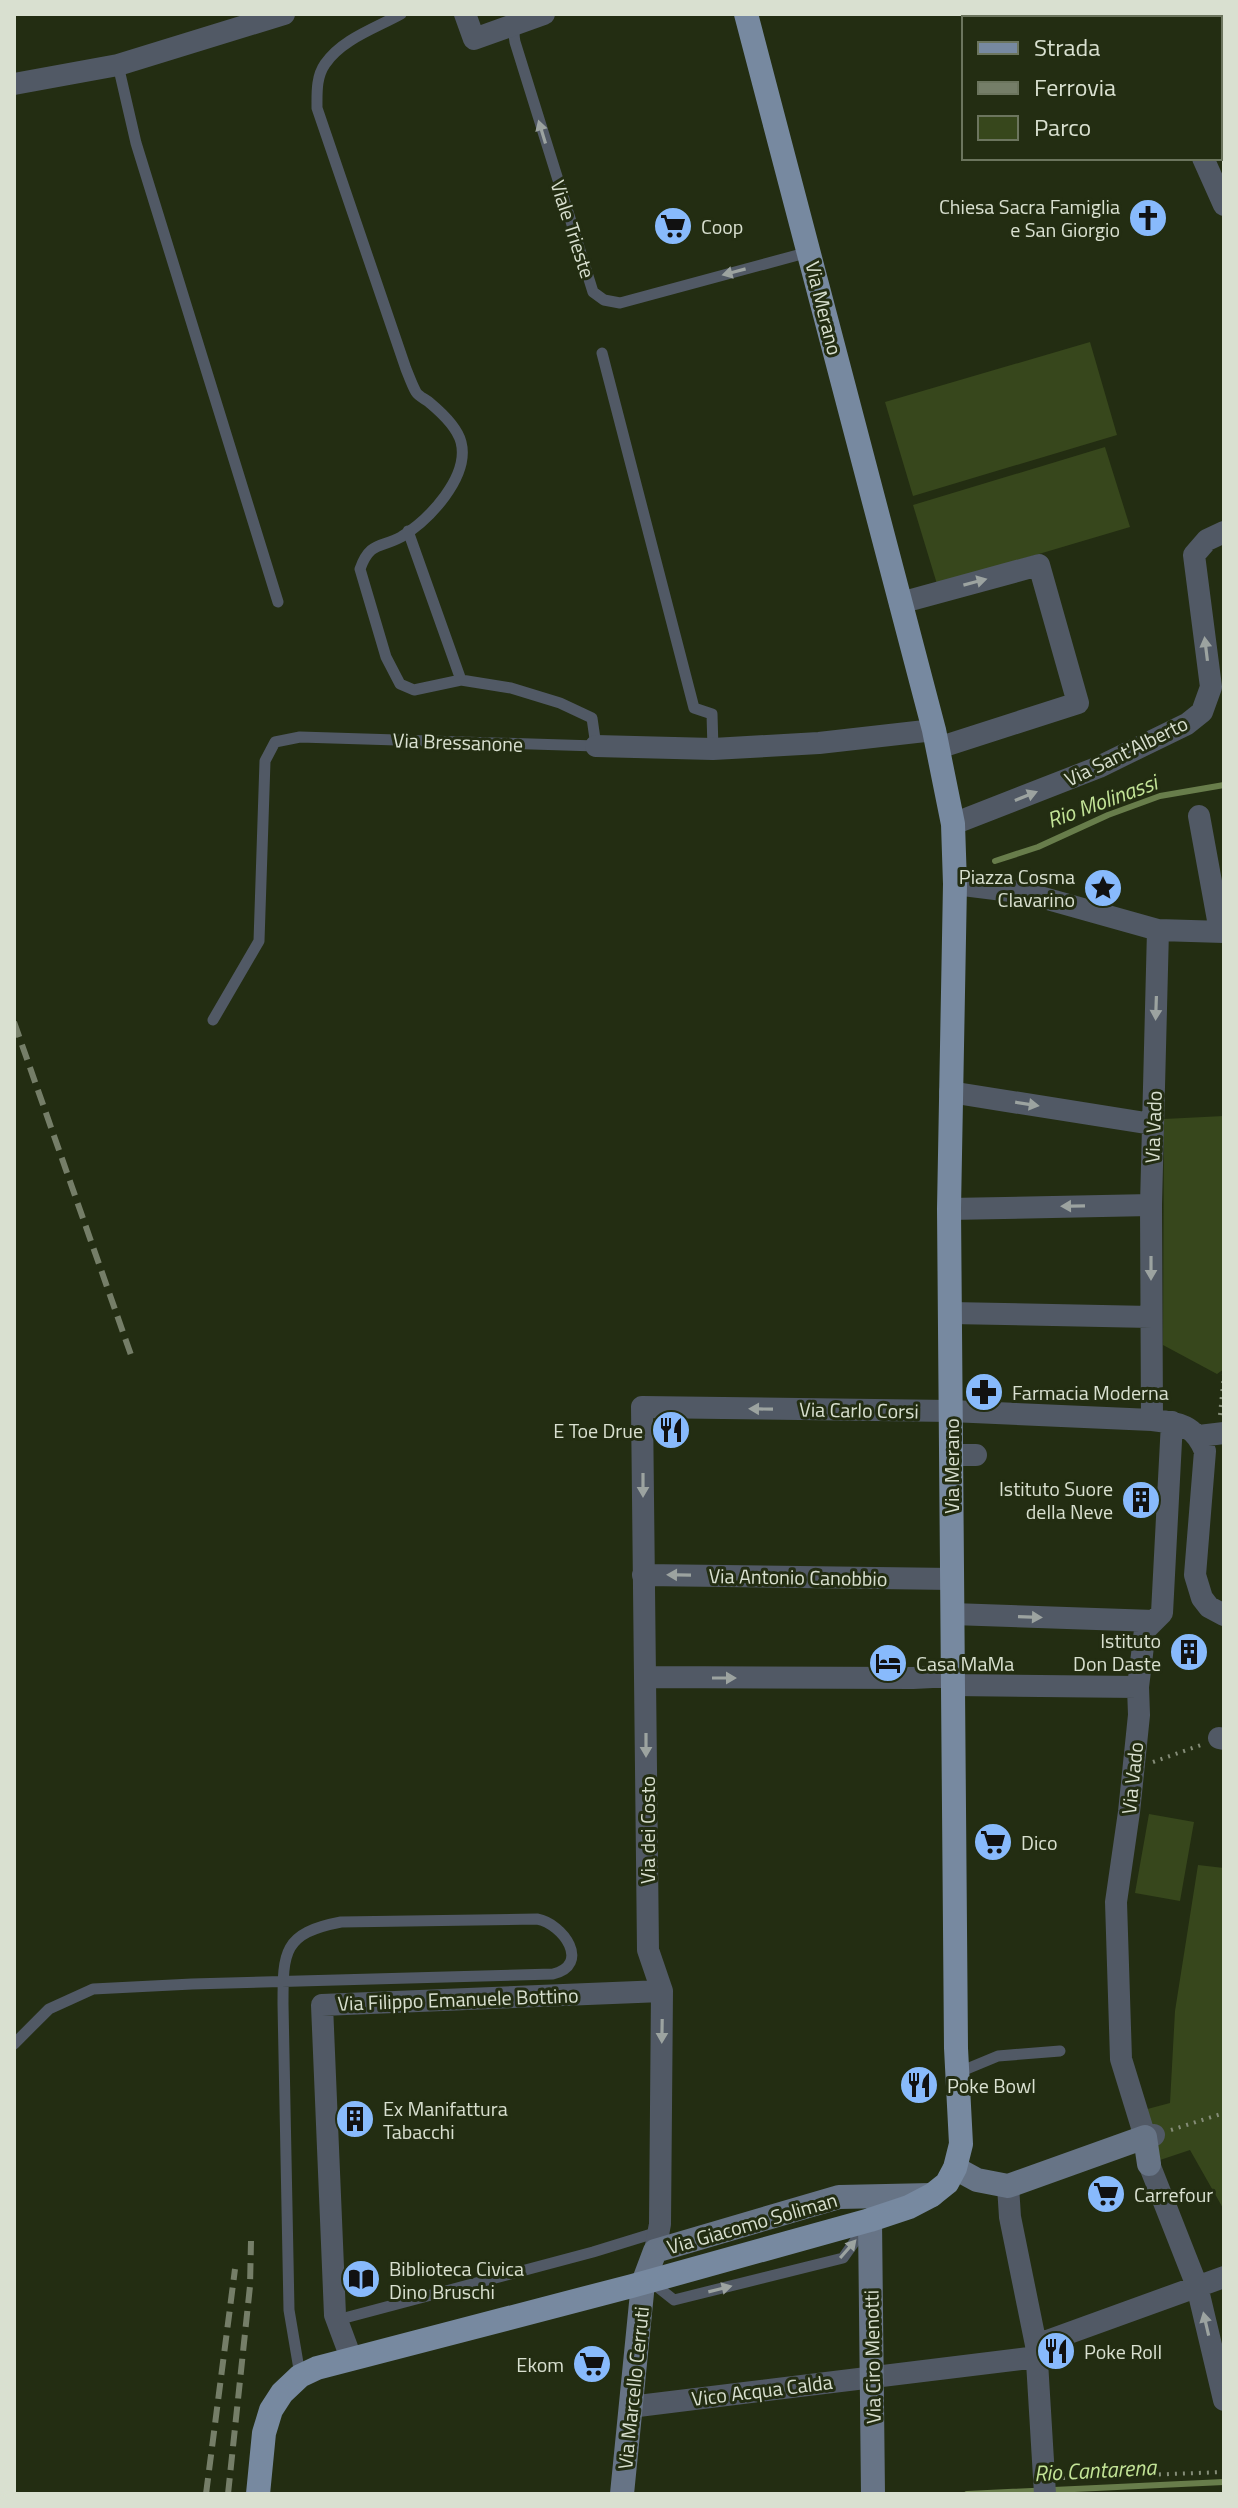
<svg xmlns="http://www.w3.org/2000/svg" width="1238" height="2508" viewBox="0 0 1238 2508" font-family="'Titillium Web',sans-serif">
<rect width="100%" height="100%" fill="#232d12"/>
<!-- green -->
<path fill="#37471c" d="M 1090,342 L 1117,435 L 913,496 L 885,402 Z
M 1105,447 L 1130,527 L 937,584 L 913,505 Z
M 1224,1116 L 1224,1369 L 1217,1374 L 1163,1345 L 1164,1119 Z
M 1149,1814 L 1194,1822 L 1180,1901 L 1135,1893 Z
M 1198,1865 L 1224,1868 L 1224,2210 L 1190,2150 L 1154,2162 L 1140,2111 L 1170,2103 L 1175,2011 Z"/>
<g fill="none" stroke-linecap="round" stroke-linejoin="round">
<!-- stream -->
<path stroke="#687d4b" stroke-width="6" d="M 995,861 L 1038,847 L 1108,815 L 1160,796 L 1224,785
M 967,2494 L 1224,2482"/>
<!-- path -->
<path stroke="#848c77" stroke-width="4" stroke-dasharray="2 6" stroke-linecap="butt" d="M 1220,1415 L 1224,1374
M 1153,1762 L 1201,1745
M 1171,2130 L 1224,2113
M 1063,2478 L 1224,2472"/>
<!-- lane -->
<path stroke="#515965" stroke-width="11" d="M 511,14 C 515,24 513,32 515,42 L 593,292 L 604,300 L 620,303 L 809,252
M 118,65 L 136,143 L 278,602
M 602,353 L 694,708 L 712,714 L 713,749
M 408,531 L 461,680
M 213,1020 L 259,941 L 265,761 L 275,742 L 300,737 L 596,746 L 592,718 L 560,703 L 511,688 L 461,680 L 414,690 L 400,684 L 386,657 L 360,569 C 370,541 381,548 401,537 C 429,520 470,477 461,442 C 457,427 442,413 430,403 C 426,399 419,397 416,392 C 412,385 409,376 406,369 L 317,108 C 317,93 316,77 325,64 C 342,39 376,28 401,14
M 14,2044 L 49,2009 L 93,1989 L 192,1984 L 553,1974 C 591,1965 564,1924 537,1919 L 341,1922 C 283,1933 283,1952 283,2004 L 289,2310 L 300,2375
M 957,2073 L 998,2056 L 1060,2051
M 650,2281 L 674,2300 L 843,2258 L 865,2227
M 337,2320 L 593,2252 L 658,2232"/>
<!-- street -->
<path stroke="#515965" stroke-width="22" d="M 465,14 L 474,39 L 544,14
M 1065,14 L 1066,18
M 1153,14 L 1155,18
M 14,84 L 118,65 L 284,14
M 1220,96 L 1224,94
M 1203,158 L 1224,205
M 900,603 L 1039,565 L 1078,703 L 938,748
M 596,746 L 713,749 L 819,743 L 934,730
M 1199,816 L 1220,931
M 953,824 L 1099,767 L 1187,724 L 1202,712 L 1211,687 L 1194,555 L 1207,540 L 1224,532
M 955,884 L 1026,893 L 1158,930 L 1224,932
M 950,1092 L 1152,1124
M 949,1209 L 1151,1205
M 950,1313 L 1151,1317
M 1152,1420 L 1151,1205 L 1158,930
M 1199,1436 L 1224,1433
M 951,1455 L 976,1455
M 643,1575 L 953,1579
M 952,1614 L 1154,1621
M 646,1677 L 913,1678 L 952,1676
M 952,1685 L 1138,1687
M 1219,1738 L 1224,1739
M 1154,2135 L 1145,2137 L 1121,2059 L 1116,1902 L 1129,1812 L 1139,1715 L 1138,1687 L 1145,1630 L 1162,1613 L 1172,1422
M 1149,2164 L 1197,2286 L 1224,2400
M 1008,2186 L 1010,2217 L 1036,2345 L 1045,2494
M 655,2251 L 660,2224 L 662,1991 L 648,1950 L 642,1407 L 951,1411 L 1152,1420 C 1179,1423 1194,1424 1205,1451 L 1195,1575 L 1202,1598 L 1209,1607 L 1224,1615
M 1036,2345 L 1224,2277
M 351,2358 L 335,2315 L 322,2005 L 662,1991
M 630,2407 L 1037,2357"/>
<!-- secondary -->
<path stroke="#677486" stroke-width="24" d="M 955,2168 L 977,2180 L 1008,2186 L 1145,2137 L 1149,2164
M 870,2220 L 873,2494
M 622,2494 L 643,2283 L 655,2251 L 839,2197 L 932,2195"/>
<!-- primary -->
<path stroke="#7789a0" stroke-width="24" d="M 258,2494 L 264,2433 L 271,2410 L 282,2393 L 300,2376 L 317,2368 L 632,2286 L 870,2220 L 909,2207 L 932,2195 L 947,2183 L 955,2168 L 961,2144 L 956,2048 L 949,1209 L 955,884 L 953,824 L 934,730 L 746,14"/>
<!-- rail -->
<path stroke="#757e68" stroke-width="6" stroke-dasharray="16 8" stroke-linecap="butt" d="M 14,1022 L 131,1355
M 206,2494 L 235,2269
M 228,2494 L 250,2286 L 251,2241"/>
</g>
<!-- one-way arrows -->
<defs><path id="oneway-solid" d="M-6-.8H1V-3.2L6.5 0L1 3.2V.8H-6Z" transform="scale(2)"/></defs>
<g fill="#9ca3a0">
<use href="#oneway-solid" transform="translate(542 132) rotate(-107)"/>
<use href="#oneway-solid" transform="translate(734 272) rotate(165)"/>
<use href="#oneway-solid" transform="translate(975 582) rotate(-15)"/>
<use href="#oneway-solid" transform="translate(1206 649) rotate(-97)"/>
<use href="#oneway-solid" transform="translate(1026 796) rotate(-22)"/>
<use href="#oneway-solid" transform="translate(1156 1008) rotate(92)"/>
<use href="#oneway-solid" transform="translate(1027 1104) rotate(9)"/>
<use href="#oneway-solid" transform="translate(1073 1206) rotate(179)"/>
<use href="#oneway-solid" transform="translate(1151 1268) rotate(90)"/>
<use href="#oneway-solid" transform="translate(761 1409) rotate(-179)"/>
<use href="#oneway-solid" transform="translate(643 1485) rotate(90)"/>
<use href="#oneway-solid" transform="translate(679 1575) rotate(-179)"/>
<use href="#oneway-solid" transform="translate(1030 1617) rotate(2)"/>
<use href="#oneway-solid" transform="translate(724 1678)"/>
<use href="#oneway-solid" transform="translate(646 1745) rotate(90)"/>
<use href="#oneway-solid" transform="translate(662 2031) rotate(91)"/>
<use href="#oneway-solid" transform="translate(848 2249) rotate(-49)"/>
<use href="#oneway-solid" transform="translate(720 2289) rotate(-14)"/>
<use href="#oneway-solid" transform="translate(1206 2324) rotate(-103)"/>
</g>
<!-- icons -->
<defs>
<symbol id="church-disc" viewBox="-11 -11 22 22"><circle r="9.5" fill="#88bafc" stroke="#232d12"/><path d="M-1.2-6h2.4v3.5h3.3v2.4h-3.3V6h-2.4V-.1h-3.3v-2.4h3.3Z" fill="#111"/></symbol>
<symbol id="supermarket-disc" viewBox="-11 -11 22 22"><circle r="9.5" fill="#88bafc" stroke="#232d12"/><path d="M-6-5.5h2.5l.6 2H6L4.5 2H-2.5L-4.4-4H-6ZM-1.5 3.2a1.3 1.3 0 1 0 .1 0ZM3 3.2a1.3 1.3 0 1 0 .1 0Z" fill="#111"/></symbol>
<symbol id="sight-disc" viewBox="-11 -11 22 22"><circle r="9.5" fill="#88bafc" stroke="#232d12"/><path d="M0-6L1.8-2.2L6-1.7L2.9 1.2L3.7 5.4L0 3.3L-3.7 5.4L-2.9 1.2L-6-1.7L-1.8-2.2Z" fill="#111"/></symbol>
<symbol id="pharmacy-disc" viewBox="-11 -11 22 22"><circle r="9.5" fill="#88bafc" stroke="#232d12"/><path d="M-2-6h4v4h4v4h-4v4h-4v-4h-4v-4h4Z" fill="#111"/></symbol>
<symbol id="restaurant-disc" viewBox="-11 -11 22 22"><circle r="9.5" fill="#88bafc" stroke="#232d12"/><path d="M-5-6h1v4h1v-4h1v4h1v-4h1v5L-1.5 .5V6h-2V.5L-5-1ZM5-6V6H3V1.5H1.5Q1.5-4 5-6Z" fill="#111"/></symbol>
<symbol id="building-disc" viewBox="-11 -11 22 22"><circle r="9.5" fill="#88bafc" stroke="#232d12"/><path d="M-4-6H4V6H1V3H-1V6H-4ZM-2.5-4.3h1.7v1.8h-1.7ZM.8-4.3h1.7v1.8H.8ZM-2.5-1h1.7V.8h-1.7ZM.8-1h1.7V.8H.8Z" fill="#111"/></symbol>
<symbol id="hotel-disc" viewBox="-11 -11 22 22"><circle r="9.5" fill="#88bafc" stroke="#232d12"/><path d="M-6-4.5h1.5V1H6V5H4.5V3h-9V5H-6ZM-4 0a1.8 1.8 0 1 1 3.6 0ZM.5 0V-2.5h3Q6-2.5 6 0Z" fill="#111"/></symbol>
<symbol id="library-disc" viewBox="-11 -11 22 22"><circle r="9.5" fill="#88bafc" stroke="#232d12"/><path d="M-6-4Q-3-5.5-.7-3.5V5Q-3 3-6 4ZM6-4Q3-5.5 .7-3.5V5Q3 3 6 4Z" fill="#111"/></symbol>
</defs>
<g fill-rule="evenodd">
<use href="#church-disc" x="1126" y="196" width="44" height="44"/>
<use href="#supermarket-disc" x="651" y="204" width="44" height="44"/>
<use href="#sight-disc" x="1081" y="866" width="44" height="44"/>
<use href="#pharmacy-disc" x="962" y="1370" width="44" height="44"/>
<use href="#restaurant-disc" x="649" y="1408" width="44" height="44"/>
<use href="#building-disc" x="1119" y="1478" width="44" height="44"/>
<use href="#building-disc" x="1167" y="1630" width="44" height="44"/>
<use href="#hotel-disc" x="866" y="1641" width="44" height="44"/>
<use href="#supermarket-disc" x="971" y="1820" width="44" height="44"/>
<use href="#restaurant-disc" x="897" y="2063" width="44" height="44"/>
<use href="#building-disc" x="333" y="2097" width="44" height="44"/>
<use href="#supermarket-disc" x="1084" y="2172" width="44" height="44"/>
<use href="#library-disc" x="339" y="2257" width="44" height="44"/>
<use href="#restaurant-disc" x="1034" y="2329" width="44" height="44"/>
<use href="#supermarket-disc" x="570" y="2342" width="44" height="44"/>
</g>
<g text-anchor="middle" dominant-baseline="central" stroke-width="6" stroke-linejoin="round" paint-order="stroke">
<!-- poi labels -->
<g font-size="20" fill="#d9e0d0" stroke="#232d12" text-anchor="start">
<text x="1120" y="206" text-anchor="end">Chiesa Sacra Famiglia<tspan x="1120" dy="23">e San Giorgio</tspan></text>
<text x="701" y="226">Coop</text>
<text x="1075" y="876" text-anchor="end">Piazza Cosma<tspan x="1075" dy="23">Clavarino</tspan></text>
<text x="1012" y="1392">Farmacia Moderna</text>
<text x="643" y="1430" text-anchor="end">E Toe Drue</text>
<text x="1113" y="1488" text-anchor="end">Istituto Suore<tspan x="1113" dy="23">della Neve</tspan></text>
<text x="1161" y="1640" text-anchor="end">Istituto<tspan x="1161" dy="23">Don Daste</tspan></text>
<text x="916" y="1663">Casa MaMa</text>
<text x="1021" y="1842">Dico</text>
<text x="947" y="2085">Poke Bowl</text>
<text x="383" y="2108">Ex Manifattura<tspan x="383" dy="23">Tabacchi</tspan></text>
<text x="1134" y="2194">Carrefour</text>
<text x="389" y="2268">Biblioteca Civica<tspan x="389" dy="23">Dino Bruschi</tspan></text>
<text x="1084" y="2351">Poke Roll</text>
<text x="564" y="2364" text-anchor="end">Ekom</text>
</g>
<!-- street labels -->
<g font-size="20" fill="#d9e0d0" stroke="#232d12">
<text transform="translate(573 229) rotate(72)">Viale Trieste</text>
<text transform="translate(824 308) rotate(76)">Via Merano</text>
<text transform="translate(458 742) rotate(2)">Via Bressanone</text>
<text transform="translate(1126 751) rotate(-26)">Via Sant'Alberto</text>
<text transform="translate(1153 1127) rotate(-88)">Via Vado</text>
<text transform="translate(859 1410) rotate(1)">Via Carlo Corsi</text>
<text transform="translate(951 1466) rotate(-90)">Via Merano</text>
<text transform="translate(798 1577) rotate(1)">Via Antonio Canobbio</text>
<text transform="translate(1132 1778) rotate(-84)">Via Vado</text>
<text transform="translate(647 1830) rotate(-90)">Via dei Costo</text>
<text transform="translate(458 1999) rotate(-2)">Via Filippo Emanuele Bottino</text>
<text transform="translate(752 2223) rotate(-16)">Via Giacomo Soliman</text>
<text transform="translate(872 2357) rotate(-91)">Via Ciro Menotti</text>
<text transform="translate(633 2388) rotate(-84)">Via Marcello Cerruti</text>
<text transform="translate(762 2390) rotate(-7)">Vico Acqua Calda</text>
</g>
<!-- water labels -->
<g font-size="22" font-style="italic" fill="#c3e497" stroke="#232d12">
<text transform="translate(1102 801) rotate(-20)">Rio Molinassi</text>
<text transform="translate(1095 2470) rotate(-3)">Rio Cantarena</text>
</g>
</g>
<!-- border -->
<rect width="1238" height="2508" fill="none" stroke="#d9e0d0" stroke-width="32"/>
<!-- legend -->
<rect x="962" y="16" width="260" height="144" fill="#232d12" stroke="#6c755e" stroke-width="2"/>
<rect x="978" y="42" width="40" height="12" fill="#7789a0" stroke="#6c755e" stroke-width="2"/>
<text x="1034" y="56" font-size="24" fill="#d9e0d0">Strada</text>
<rect x="978" y="82" width="40" height="12" fill="#757e68" stroke="#6c755e" stroke-width="2"/>
<text x="1034" y="96" font-size="24" fill="#d9e0d0">Ferrovia</text>
<rect x="978" y="116" width="40" height="24" fill="#37471c" stroke="#6c755e" stroke-width="2"/>
<text x="1034" y="136" font-size="24" fill="#d9e0d0">Parco</text>
</svg>
